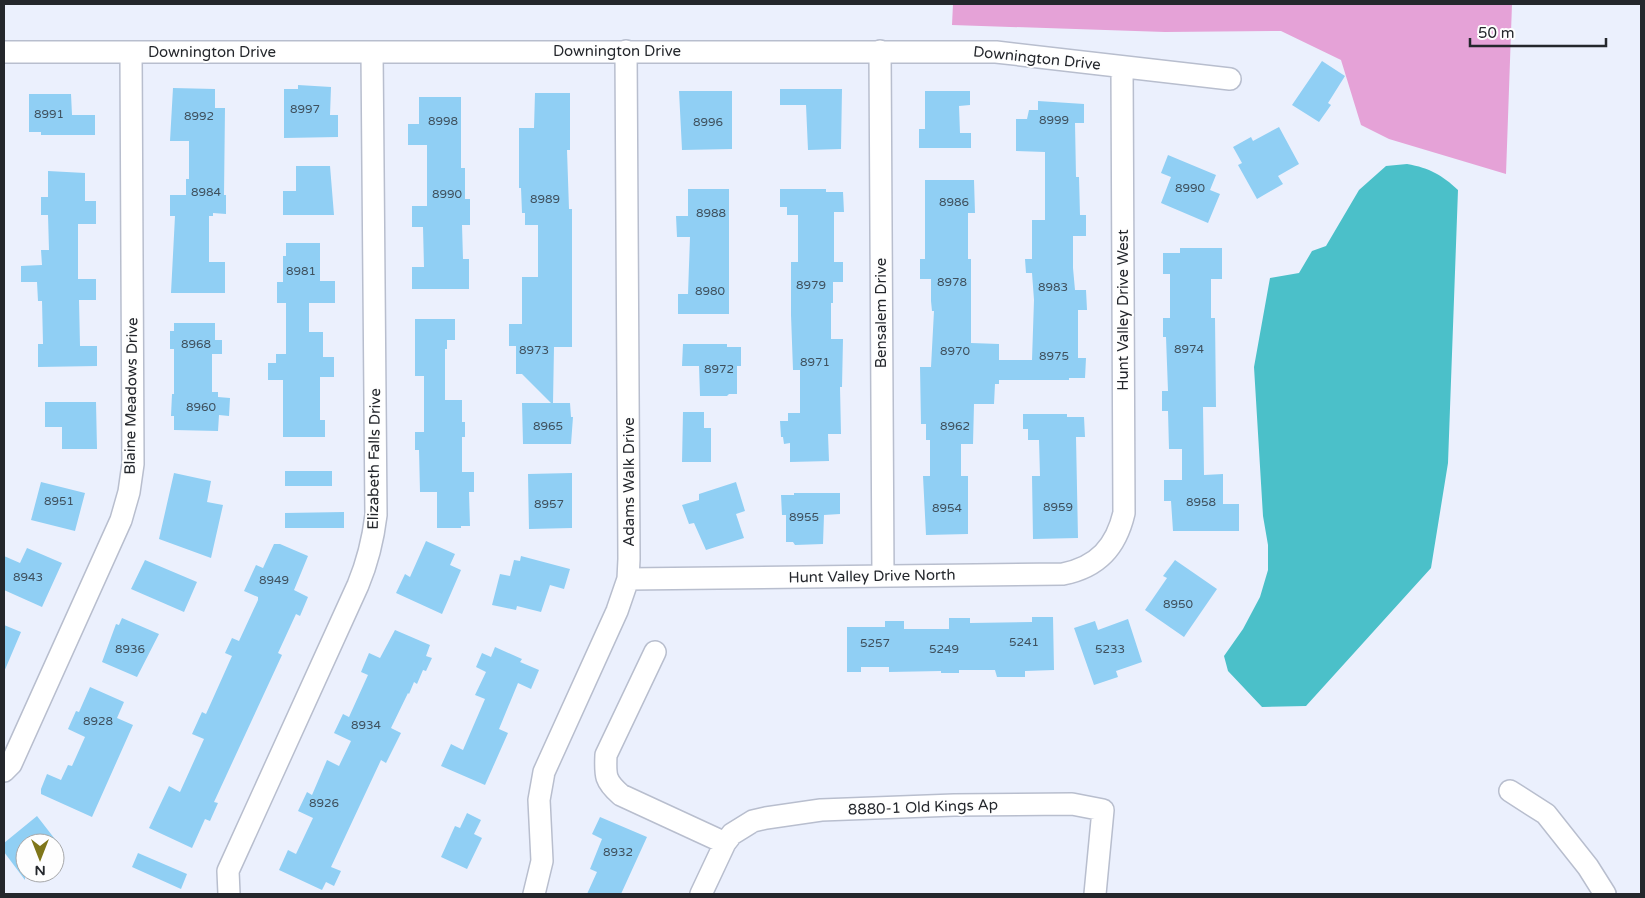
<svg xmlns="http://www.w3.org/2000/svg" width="1645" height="898" viewBox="0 0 1645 898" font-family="'Varela Round',sans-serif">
<rect width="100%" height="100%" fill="#ebf0fd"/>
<!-- forest -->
<path fill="#e5a2d7" d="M 953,4 L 1512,4 L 1506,174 L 1389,139 L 1361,125 L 1341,60 L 1281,31 L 1165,32 L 952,25 Z"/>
<!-- water -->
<path fill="#4bc0c9" d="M 1407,164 C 1430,168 1442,175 1458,190 L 1448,463 L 1431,568 L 1306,706 L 1262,707 L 1228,671 L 1224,656 L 1243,629 L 1260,597 L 1268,570 L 1268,545 L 1263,516 L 1254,367 L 1270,278 L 1299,273 L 1312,251 L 1326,246 L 1359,190 L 1386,166 Z"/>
<!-- building -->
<path fill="#90cff4" d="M 1322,61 L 1345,76 L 1328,103 L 1331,105 L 1319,122 L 1292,105 Z
M 298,85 L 331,87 L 330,115 L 338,115 L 338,137 L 284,138 L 284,89 L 298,89 Z
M 173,88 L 215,89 L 215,108 L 225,108 L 224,195 L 226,195 L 226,214 L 213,213 L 213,216 L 209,216 L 209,262 L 225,262 L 225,293 L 171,293 L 175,216 L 170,216 L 170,195 L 186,195 L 186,179 L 189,179 L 189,141 L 170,141 Z
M 780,89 L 842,89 L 841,149 L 808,150 L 806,105 L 780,105 Z
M 679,91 L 732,91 L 732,149 L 682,150 Z
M 925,91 L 970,91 L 970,105 L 959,106 L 960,133 L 971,133 L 971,148 L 919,148 L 919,129 L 925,129 Z
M 535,93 L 570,93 L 570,150 L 567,150 L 569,209 L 572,209 L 572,347 L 554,347 L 553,403 L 570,403 L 571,417 L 573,417 L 571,444 L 523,444 L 522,403 L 551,403 L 522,374 L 516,374 L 516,346 L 509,346 L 509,324 L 522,324 L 522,277 L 538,277 L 538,225 L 525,225 L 525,213 L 522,213 L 521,188 L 519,188 L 519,128 L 534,128 Z
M 29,94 L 71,94 L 72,115 L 95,115 L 95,135 L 41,135 L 41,132 L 29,132 Z
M 419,97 L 461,97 L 461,168 L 465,168 L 465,199 L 470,199 L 470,225 L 462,225 L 463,259 L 469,259 L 469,289 L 412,289 L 412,267 L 424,267 L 423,227 L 412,227 L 412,206 L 427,206 L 427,145 L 408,145 L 408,124 L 419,124 Z
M 1038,101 L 1084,104 L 1084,123 L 1075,123 L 1076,177 L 1079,177 L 1080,215 L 1086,215 L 1086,236 L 1073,236 L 1073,268 L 1075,290 L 1086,290 L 1087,310 L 1078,310 L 1078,358 L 1086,358 L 1085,378 L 1069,378 L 1069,380 L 999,380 L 999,384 L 995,384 L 994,404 L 974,404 L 973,444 L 961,444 L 961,476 L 968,476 L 968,534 L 926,535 L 923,476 L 930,476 L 930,440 L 926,440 L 926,424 L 921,424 L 920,367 L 931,367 L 934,311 L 932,311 L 931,301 L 931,279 L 920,279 L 920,259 L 925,259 L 925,180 L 974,180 L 975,213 L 968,213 L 968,259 L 971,259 L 971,343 L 999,344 L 999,360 L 1032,360 L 1034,300 L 1032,273 L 1026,273 L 1025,259 L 1032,259 L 1032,220 L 1045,220 L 1045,152 L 1016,151 L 1016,119 L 1027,119 L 1029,110 L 1038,110 Z
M 1279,127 L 1299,164 L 1278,176 L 1283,184 L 1257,199 L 1238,165 L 1242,163 L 1233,147 L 1251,137 L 1253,141 Z
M 1168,155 L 1216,175 L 1210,190 L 1220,194 L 1208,223 L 1161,203 L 1171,177 L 1161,173 Z
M 296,166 L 330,166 L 334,215 L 283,215 L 283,191 L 296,191 Z
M 48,171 L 85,173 L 85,201 L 96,201 L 96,224 L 78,224 L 78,279 L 96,279 L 96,300 L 79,300 L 80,346 L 97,346 L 97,366 L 38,367 L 38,344 L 43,344 L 42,301 L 38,301 L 37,282 L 21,282 L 21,266 L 42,265 L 41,250 L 49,250 L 48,215 L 41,215 L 41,197 L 48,197 Z
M 688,189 L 729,189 L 729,314 L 678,314 L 678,294 L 688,294 L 690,237 L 677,237 L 676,216 L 688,216 Z
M 780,189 L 826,189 L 826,192 L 843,192 L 844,212 L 834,212 L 834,262 L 843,262 L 843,282 L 833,282 L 833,303 L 831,303 L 831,339 L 843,339 L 842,387 L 840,387 L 841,434 L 828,434 L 829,461 L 790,462 L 790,443 L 784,444 L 783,437 L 781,437 L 780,421 L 788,421 L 788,413 L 800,413 L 800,370 L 793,370 L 791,315 L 791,262 L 798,262 L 798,215 L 787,215 L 787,207 L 780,207 Z
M 286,243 L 320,243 L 320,281 L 335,281 L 335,303 L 309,303 L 309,332 L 323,332 L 323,357 L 334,357 L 334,377 L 320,377 L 320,420 L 325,420 L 325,437 L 283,437 L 283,380 L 268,380 L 268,363 L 276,363 L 276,354 L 286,354 L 286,303 L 277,303 L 277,282 L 283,282 L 283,256 L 286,256 Z
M 1180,248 L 1222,248 L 1222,279 L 1211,279 L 1211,318 L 1215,318 L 1216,407 L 1203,407 L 1204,475 L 1223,474 L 1223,504 L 1239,504 L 1239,531 L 1173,531 L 1171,501 L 1164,501 L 1164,480 L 1182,480 L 1182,449 L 1169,449 L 1168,411 L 1162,411 L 1162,391 L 1168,391 L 1166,337 L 1163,337 L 1163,318 L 1170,318 L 1170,274 L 1163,274 L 1163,253 L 1180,253 Z
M 415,319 L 455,319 L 455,340 L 447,340 L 447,349 L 445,349 L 445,400 L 462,400 L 462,422 L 465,422 L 465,437 L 462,437 L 462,472 L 474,472 L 474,492 L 469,492 L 470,526 L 461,526 L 461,528 L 437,528 L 437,492 L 420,492 L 419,450 L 415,450 L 415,432 L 424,432 L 424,376 L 415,376 Z
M 174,323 L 215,323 L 215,340 L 222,340 L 222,354 L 212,354 L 212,392 L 218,392 L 218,397 L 230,398 L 229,416 L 219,415 L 218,431 L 174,430 L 174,416 L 171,416 L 172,394 L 174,394 L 174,349 L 170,349 L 170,331 L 174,331 Z
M 683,344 L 727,344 L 727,347 L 741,347 L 741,366 L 737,366 L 737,394 L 729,394 L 727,396 L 700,396 L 699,366 L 682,366 Z
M 45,402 L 96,402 L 97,449 L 62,449 L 62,427 L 45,427 Z
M 683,412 L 704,412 L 704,428 L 711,428 L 711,462 L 682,462 Z
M 1023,414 L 1067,414 L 1067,417 L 1084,417 L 1085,437 L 1076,437 L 1078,538 L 1033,539 L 1032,476 L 1040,476 L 1039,440 L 1028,440 L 1028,429 L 1023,429 Z
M 285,471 L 332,471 L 332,486 L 285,486 Z
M 174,473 L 211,481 L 207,502 L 223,505 L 211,558 L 159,539 Z
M 572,473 L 572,528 L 529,529 L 528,474 Z
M 41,482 L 85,493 L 75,531 L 31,520 Z
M 736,482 L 745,511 L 736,514 L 744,538 L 706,550 L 694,523 L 689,524 L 682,505 L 699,500 L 699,494 Z
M 794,493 L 840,493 L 840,514 L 824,515 L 823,544 L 795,545 L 793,542 L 786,542 L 786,515 L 782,515 L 781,495 L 794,495 Z
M 344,512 L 344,528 L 285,528 L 285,513 Z
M 426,541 L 455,554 L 450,565 L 461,570 L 442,614 L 396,593 L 405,574 L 410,577 Z
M 274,544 L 280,544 L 308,556 L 294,590 L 308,597 L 300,616 L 296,614 L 278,653 L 282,655 L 214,802 L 218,803 L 210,821 L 205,819 L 192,848 L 149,828 L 169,786 L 180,792 L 204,739 L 192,734 L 202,712 L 206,714 L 232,656 L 225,653 L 232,638 L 239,641 L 258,600 L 258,597 L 244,591 L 256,565 L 263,568 Z
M 27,548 L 62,563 L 42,607 L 4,590 L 4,556 L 20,563 Z
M 521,556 L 570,569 L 564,589 L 550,585 L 541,612 L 517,606 L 516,610 L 492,605 L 500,574 L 510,576 L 514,560 L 520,561 Z
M 145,560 L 197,582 L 184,612 L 131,589 Z
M 1175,560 L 1217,589 L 1184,637 L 1145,610 L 1167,578 L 1163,576 Z
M 1032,617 L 1053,617 L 1054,670 L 1025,671 L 1025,677 L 997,677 L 995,670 L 959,670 L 959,673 L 941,673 L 941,671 L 889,672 L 889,667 L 861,667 L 861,672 L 847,672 L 847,627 L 885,627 L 885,621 L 904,621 L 904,629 L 949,629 L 949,618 L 970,618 L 970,623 L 1032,622 Z
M 122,618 L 159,634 L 137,677 L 102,662 L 116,624 L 119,625 Z
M 1128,619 L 1142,662 L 1116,671 L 1118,677 L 1094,685 L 1074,628 L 1095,621 L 1098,630 Z
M 4,625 L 21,632 L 4,672 Z
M 395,630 L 430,645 L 426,656 L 432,658 L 426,671 L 423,670 L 417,684 L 414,682 L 409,694 L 408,693 L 391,728 L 401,733 L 386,763 L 381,760 L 331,867 L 341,871 L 334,886 L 326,882 L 322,890 L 279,870 L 288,850 L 296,854 L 313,818 L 298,811 L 307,792 L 312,795 L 327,760 L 339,766 L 351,741 L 334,733 L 343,714 L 349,717 L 368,675 L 361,672 L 369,653 L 380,658 Z
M 495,647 L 522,659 L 520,662 L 539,670 L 531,689 L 518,683 L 499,729 L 508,733 L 485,785 L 441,766 L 451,744 L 463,750 L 485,699 L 475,695 L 486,672 L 476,667 L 482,653 L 491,657 Z
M 90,687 L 124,702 L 117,718 L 133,725 L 92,817 L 41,794 L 41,789 L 47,774 L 61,780 L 68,765 L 72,766 L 85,737 L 68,729 L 76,711 L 79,712 Z
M 467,813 L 481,820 L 474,834 L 482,838 L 467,869 L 441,857 L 455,826 L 460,828 Z
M 37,816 L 58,843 L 25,843 L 25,880 L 4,852 L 4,843 Z
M 600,817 L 647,837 L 621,894 L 587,894 L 597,872 L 590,869 L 602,839 L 592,834 Z
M 138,853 L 187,874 L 181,889 L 132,867 Z"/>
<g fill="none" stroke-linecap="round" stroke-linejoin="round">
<defs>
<path id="minor" d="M 880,51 L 883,576
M 4,52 L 996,52 L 1230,79
M 628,579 L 1063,574 C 1098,567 1116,547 1124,513 L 1122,67
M 655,652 L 606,755 C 605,776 605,781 621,795 L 725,843
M 4,771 L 11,764 L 121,520 L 129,492 L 133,464 L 131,52
M 1510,791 L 1546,814 L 1588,867 L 1605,894
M 229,894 L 228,871 L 358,585 C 368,561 373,540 376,515 L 372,52
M 534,894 L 542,861 L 539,800 L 544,772 L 617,611 L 628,579 L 629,559 L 626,51
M 701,894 L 725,843 L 732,834 L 753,821 L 766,818 L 821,810 L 954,805 L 1072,804 L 1103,810 L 1095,894"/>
</defs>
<!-- minor casing -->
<use href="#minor" stroke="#b8bece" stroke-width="24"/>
<!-- minor -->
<use href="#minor" stroke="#fff" stroke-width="21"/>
</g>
<g text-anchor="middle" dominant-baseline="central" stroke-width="4" stroke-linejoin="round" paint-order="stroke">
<!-- number labels -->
<g font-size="12" fill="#3f515e">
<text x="305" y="109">8997</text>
<text x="49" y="114">8991</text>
<text x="199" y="116">8992</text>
<text x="1054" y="120">8999</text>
<text x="443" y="121">8998</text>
<text x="708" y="122">8996</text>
<text x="1190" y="188">8990</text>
<text x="206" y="192">8984</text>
<text x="447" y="194">8990</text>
<text x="545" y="199">8989</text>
<text x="954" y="202">8986</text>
<text x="711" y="213">8988</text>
<text x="301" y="271">8981</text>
<text x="952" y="282">8978</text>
<text x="811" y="285">8979</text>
<text x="1053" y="287">8983</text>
<text x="710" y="291">8980</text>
<text x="196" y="344">8968</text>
<text x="1189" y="349">8974</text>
<text x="534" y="350">8973</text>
<text x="955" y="351">8970</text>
<text x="1054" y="356">8975</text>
<text x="815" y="362">8971</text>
<text x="719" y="369">8972</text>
<text x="201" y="407">8960</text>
<text x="548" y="426">8965</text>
<text x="955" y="426">8962</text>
<text x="59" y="501">8951</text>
<text x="1201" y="502">8958</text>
<text x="549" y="504">8957</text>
<text x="1058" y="507">8959</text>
<text x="947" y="508">8954</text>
<text x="804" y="517">8955</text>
<text x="28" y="577">8943</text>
<text x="274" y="580">8949</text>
<text x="1178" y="604">8950</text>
<text x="1024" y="642">5241</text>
<text x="875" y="643">5257</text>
<text x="130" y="649">8936</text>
<text x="944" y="649">5249</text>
<text x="1110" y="649">5233</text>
<text x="98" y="721">8928</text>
<text x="366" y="725">8934</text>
<text x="324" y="803">8926</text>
<text x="618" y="852">8932</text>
</g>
<!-- street labels -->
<g font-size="15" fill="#24272c" stroke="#fefefe">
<text x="617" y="51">Downington Drive</text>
<text x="212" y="52">Downington Drive</text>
<text transform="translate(1037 58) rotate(6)">Downington Drive</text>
<text transform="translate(1123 310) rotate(-90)">Hunt Valley Drive West</text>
<text transform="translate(881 313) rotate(-90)">Bensalem Drive</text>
<text transform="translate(131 396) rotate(-89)">Blaine Meadows Drive</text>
<text transform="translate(374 459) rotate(-89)">Elizabeth Falls Drive</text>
<text transform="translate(629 482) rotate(-90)">Adams Walk Drive</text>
<text transform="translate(872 576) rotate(-1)">Hunt Valley Drive North</text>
<text transform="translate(923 807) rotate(-2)">8880-1 Old Kings Ap</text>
</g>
</g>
<!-- border -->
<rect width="1645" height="898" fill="none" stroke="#24272c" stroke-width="10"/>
<!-- north arrow -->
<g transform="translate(40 858) rotate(180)"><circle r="24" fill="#fefefe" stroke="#a7a8aa"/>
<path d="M0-4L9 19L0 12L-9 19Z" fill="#7f761a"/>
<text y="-8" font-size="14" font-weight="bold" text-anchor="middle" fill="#24272c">N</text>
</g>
<!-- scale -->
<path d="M1470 38v8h136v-8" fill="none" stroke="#24272c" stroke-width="2.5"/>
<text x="1478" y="38" font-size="15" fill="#24272c" stroke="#fefefe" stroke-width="4" paint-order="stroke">50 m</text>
</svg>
